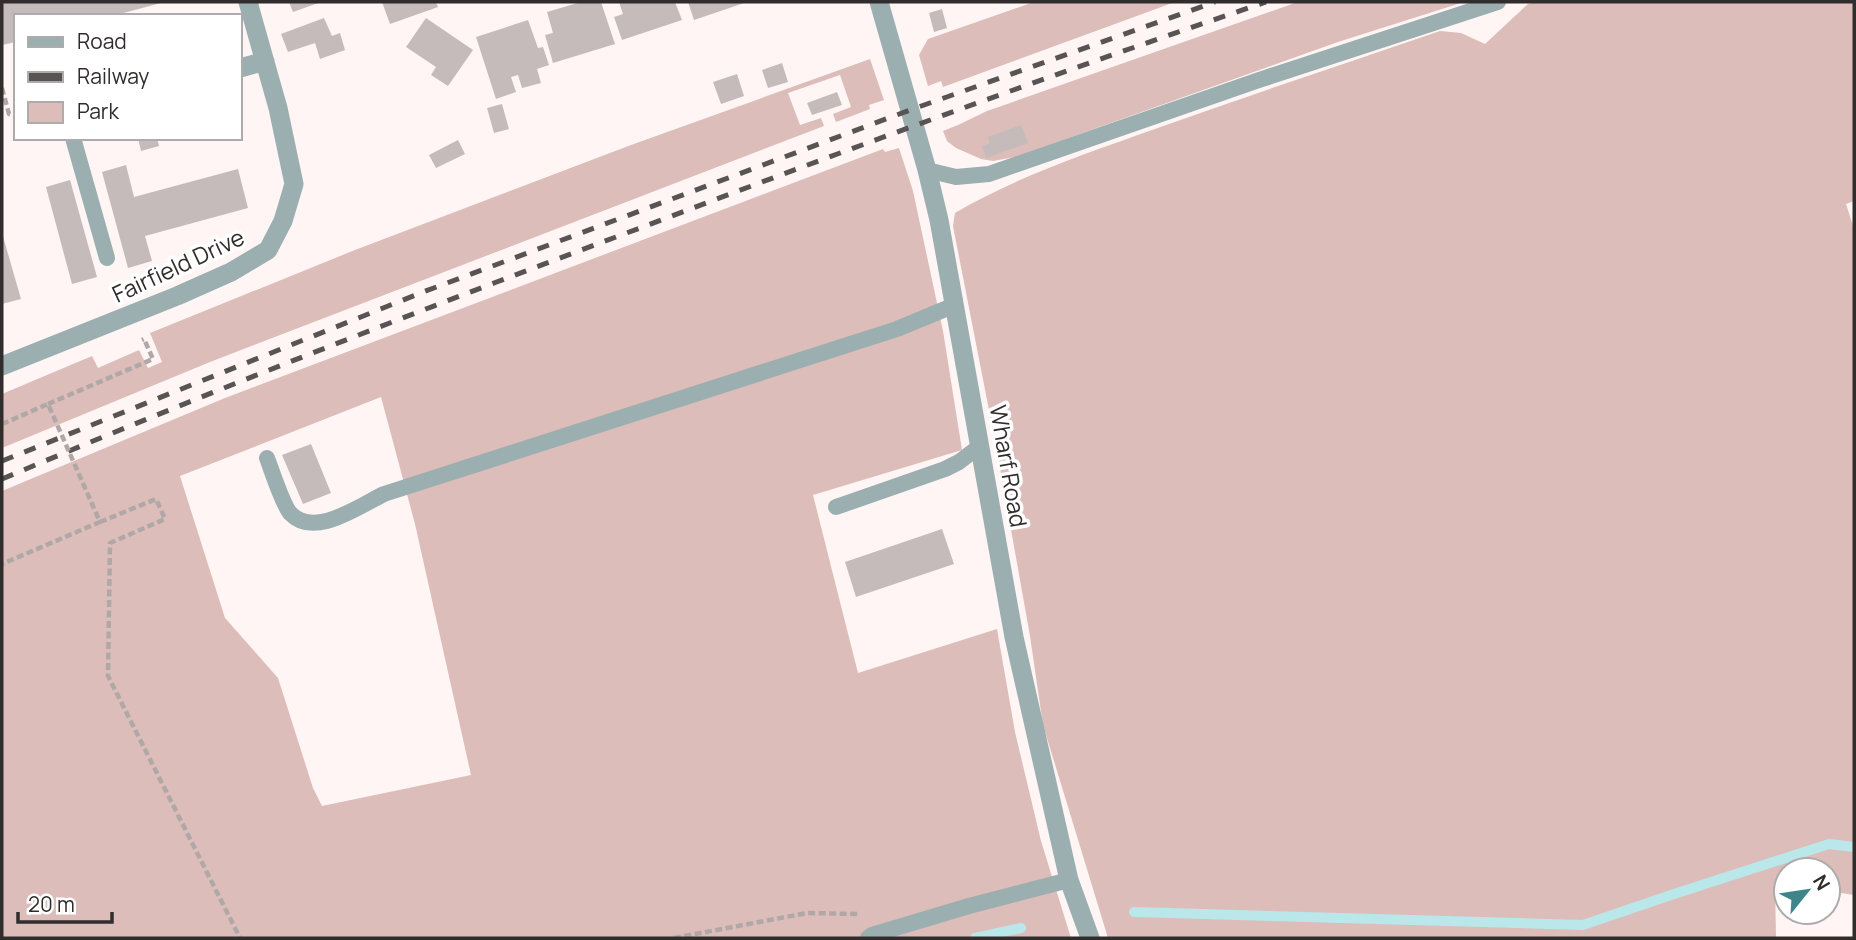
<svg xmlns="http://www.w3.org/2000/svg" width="1856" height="940" viewBox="0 0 1856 940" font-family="Manrope,sans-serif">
<rect width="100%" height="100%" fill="#fff5f4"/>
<!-- green -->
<path fill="#dcbdb9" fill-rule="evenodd" d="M 1034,2 L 1175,2 L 943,87 L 941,81 L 928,86 L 919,55 L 928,39 Z
M 1298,2 L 1464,2 L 1338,42 L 1015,157 L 993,161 L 981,159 L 956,148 L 947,141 L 943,131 L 958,125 L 987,111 Z
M 1535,2 L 1854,2 L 1854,201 L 1846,204 L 1854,229 L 1854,895 L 1828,891 L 1828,870 L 1786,870 L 1786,884 L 1775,883 L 1776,938 L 1108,938 L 1043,725 L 1030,636 L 997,451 L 953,226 L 955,213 C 1016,177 1085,154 1152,130 C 1247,96 1344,64 1440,31 L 1461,33 L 1485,44 L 1528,4 Z
M 870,59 L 884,100 L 869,105 L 870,109 L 836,122 L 833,114 L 851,107 L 840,75 L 788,93 L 800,125 L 821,118 L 824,126 L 210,362 L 2,448 L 2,394 L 92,356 L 98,368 L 139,350 L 148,368 L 162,362 L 150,333 L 355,250 L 631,145 Z
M 899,148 L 913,191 L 943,331 L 962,450 L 813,495 L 858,673 L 997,629 L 1015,732 L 1041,841 L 1071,938 L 2,938 L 2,491 L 225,398 L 883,149 L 885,152 ZM 381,397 L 415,524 L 471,775 L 322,806 L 313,788 L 278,678 L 225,618 L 180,476 Z"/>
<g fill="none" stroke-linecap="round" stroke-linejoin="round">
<!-- stream -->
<path stroke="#bae7e9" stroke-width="10" d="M 1134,912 L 1583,925 L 1671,895 L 1829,844 L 1854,847
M 975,938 L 1021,928"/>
</g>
<!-- building -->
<path fill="#c4bbba" d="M 7,2 L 161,2 L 161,3 L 112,16 L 16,16 L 16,42 L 2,45 L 2,3 Z
M 289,2 L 321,2 L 293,12 Z
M 382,2 L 436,2 L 438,7 L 390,24 Z
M 581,2 L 601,2 L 615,44 L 553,63 L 545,35 L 553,33 L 547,12 Z
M 619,2 L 675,2 L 682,20 L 622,40 L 614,17 L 623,14 Z
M 688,2 L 747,2 L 694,20 Z
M 942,9 L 947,28 L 934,32 L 929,13 Z
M 324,18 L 332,36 L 340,33 L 345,50 L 320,59 L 315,43 L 288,52 L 281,34 Z
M 426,18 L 473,50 L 448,86 L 431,75 L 436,67 L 406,47 Z
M 528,20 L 538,48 L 543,47 L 549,65 L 537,69 L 541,83 L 522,88 L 518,75 L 511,77 L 516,92 L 496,99 L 476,37 Z
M 782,63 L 788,82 L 768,88 L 762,70 Z
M 737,74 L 744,96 L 721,104 L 713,82 Z
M 837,92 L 842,105 L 812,115 L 807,103 Z
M 502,104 L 509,129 L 494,133 L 487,108 Z
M 1021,125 L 1028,143 L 986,158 L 982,146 L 990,143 L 988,137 Z
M 138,138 L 157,138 L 159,146 L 141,151 Z
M 458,140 L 465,154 L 436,168 L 429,155 Z
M 126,165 L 134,197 L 238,169 L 248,208 L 145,236 L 152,261 L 128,268 L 102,172 Z
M 70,180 L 97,277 L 72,284 L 46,187 Z
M 2,233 L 21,299 L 2,304 Z
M 311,444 L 331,493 L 303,504 L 282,455 Z
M 942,529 L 954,564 L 856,597 L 845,562 Z"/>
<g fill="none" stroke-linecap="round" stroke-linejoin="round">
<!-- path -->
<path stroke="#b0a8a7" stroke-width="4.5" stroke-dasharray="7 3.5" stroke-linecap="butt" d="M 2,88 L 9,114 L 16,116
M 48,404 L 153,359 L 144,339 L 142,340
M 100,522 L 156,499 L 165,519 L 110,543 L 108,676 L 240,938
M 674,938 L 807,913 L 859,914"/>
<!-- service -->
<path stroke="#9cafb0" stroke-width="16" d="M 73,138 L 107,258
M 927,170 L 956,177 L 989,174 L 1259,80 L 1498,2
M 267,458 C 272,471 282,503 290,513 C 314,539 359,506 384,494 L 897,329 L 955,305
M 836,507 L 945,469 L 959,462 L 980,446
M 868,938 L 872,935 L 969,906 L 1069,880"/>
<!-- minor -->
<path stroke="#9cafb0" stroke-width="19" d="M 879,2 L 927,170 L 939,220 L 1014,637 L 1069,880 L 1090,938
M 240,68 L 265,61
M 2,366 L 177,296 L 231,272 L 268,250 L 283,221 L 294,184 L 278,108 L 248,2"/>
<!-- rail -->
<path stroke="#595454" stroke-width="5" stroke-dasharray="12 12" stroke-linecap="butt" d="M 2,461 L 423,292 L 910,110 L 1215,2
M 2,479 C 213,390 426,308 640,228 C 848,149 1056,73 1266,2"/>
<!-- path-bridge -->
<path stroke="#b0a8a7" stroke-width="4.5" stroke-dasharray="7 3.5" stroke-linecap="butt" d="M 2,424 L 48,404 L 100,522 L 2,564"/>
</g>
<g text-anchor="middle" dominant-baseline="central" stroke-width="7" stroke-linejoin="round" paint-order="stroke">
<!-- street labels -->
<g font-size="23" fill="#312d2d" stroke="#fff">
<text transform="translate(178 265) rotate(-25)">Fairfield Drive</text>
<text transform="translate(1009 466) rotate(80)">Wharf Road</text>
</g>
</g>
<!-- border -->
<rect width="1856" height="940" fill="none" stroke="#312d2d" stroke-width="7"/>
<!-- legend -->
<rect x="14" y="14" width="228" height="126" fill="#ffffff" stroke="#adabab" stroke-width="2"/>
<rect x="28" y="37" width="35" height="10" fill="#9cafb0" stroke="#adabab" stroke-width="2"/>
<text x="77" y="49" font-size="21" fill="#312d2d">Road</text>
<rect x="28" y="72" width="35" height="10" fill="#595454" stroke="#adabab" stroke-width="2"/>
<text x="77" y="84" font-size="21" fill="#312d2d">Railway</text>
<rect x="28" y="102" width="35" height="21" fill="#dcbdb9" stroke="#adabab" stroke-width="2"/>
<text x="77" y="119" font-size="21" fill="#312d2d">Park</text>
<!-- north arrow -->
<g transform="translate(1807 891) rotate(60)"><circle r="33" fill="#ffffff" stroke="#adabab" stroke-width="2"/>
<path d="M0-5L12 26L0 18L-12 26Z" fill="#3d8589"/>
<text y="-10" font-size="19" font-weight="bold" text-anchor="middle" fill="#312d2d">N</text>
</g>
<!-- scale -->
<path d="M18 912v10h94v-10" fill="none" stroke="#312d2d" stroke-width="3.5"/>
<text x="28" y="912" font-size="21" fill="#312d2d" stroke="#ffffff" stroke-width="5" paint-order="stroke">20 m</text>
</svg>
